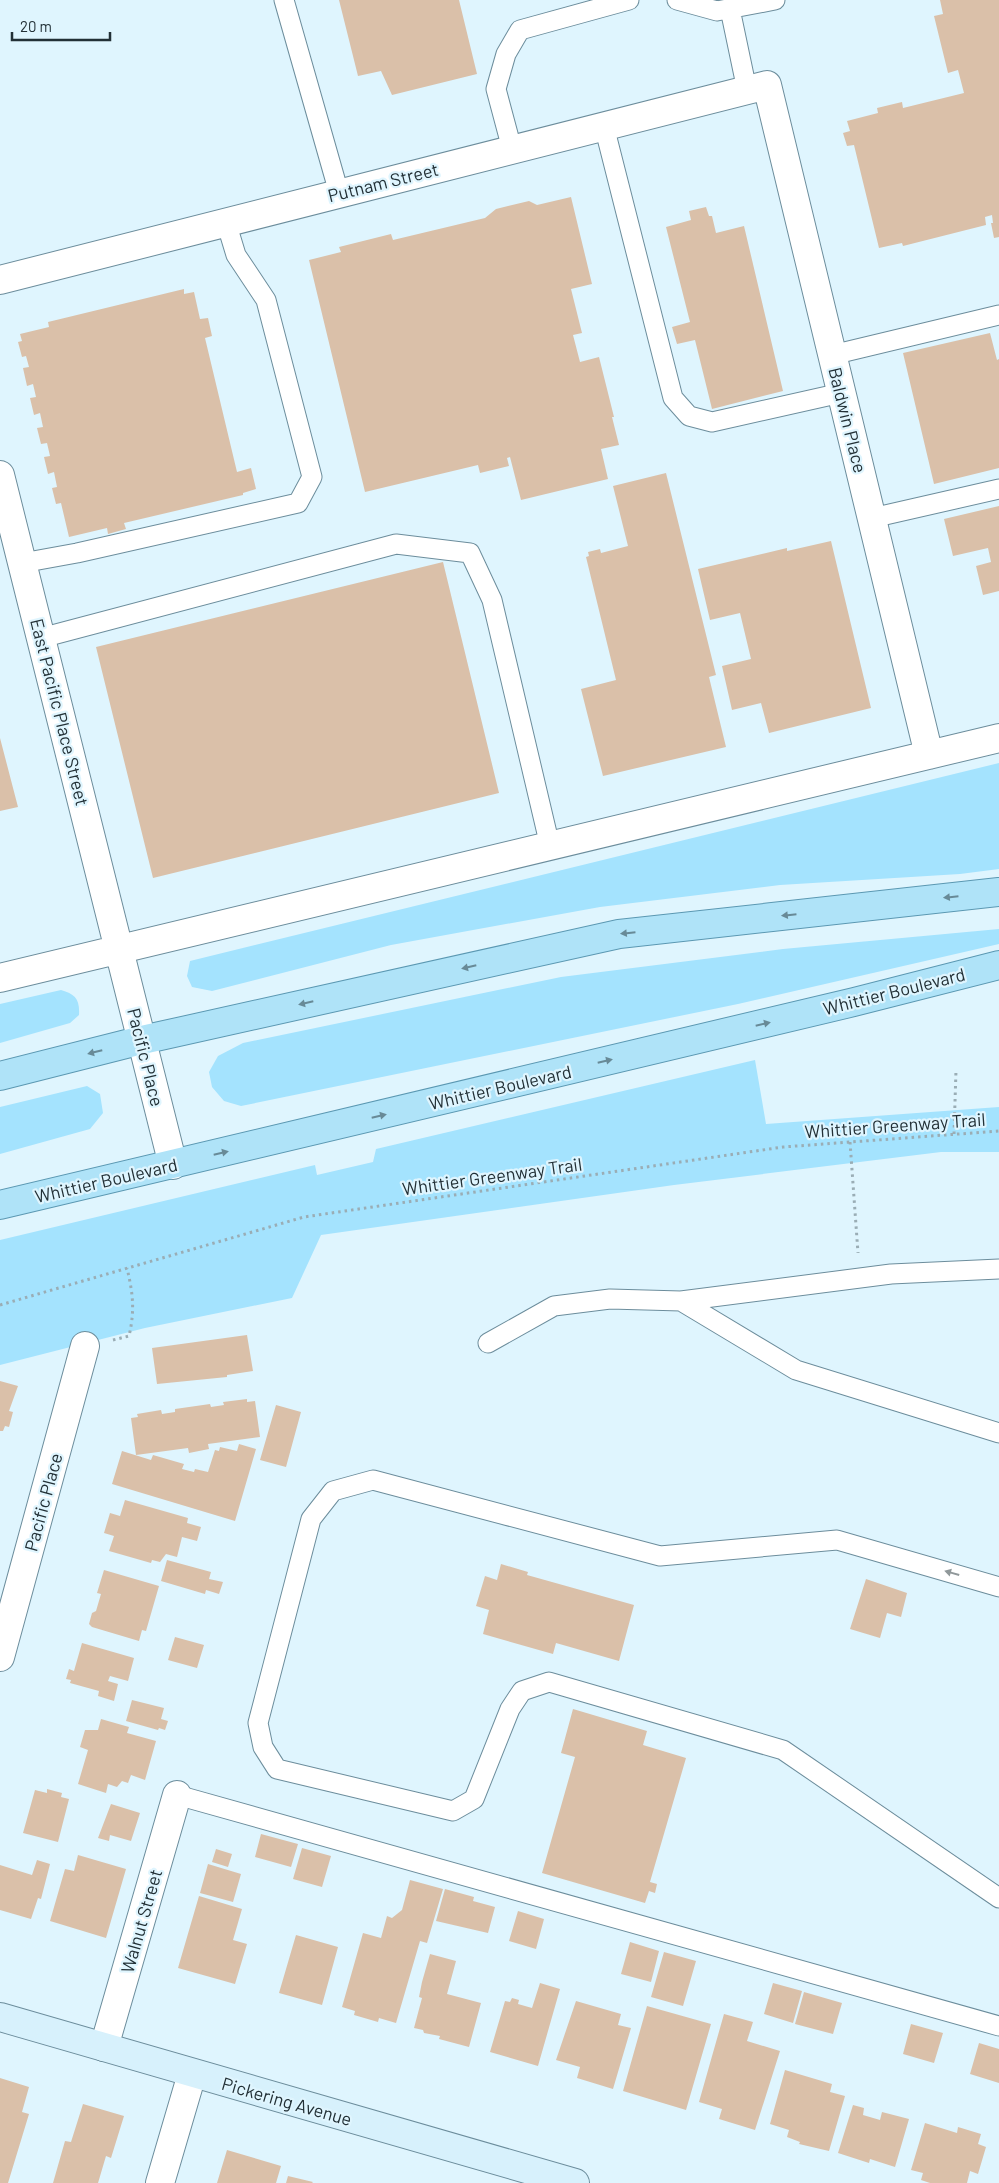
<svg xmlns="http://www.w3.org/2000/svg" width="999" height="2183" viewBox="0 0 999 2183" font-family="Barlow,sans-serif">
<rect width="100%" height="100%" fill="#dff5fe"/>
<!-- green -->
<path fill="#a4e3fe" d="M 999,763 L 999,869 L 960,874 L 780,885 L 600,907 L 391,945 L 212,991 L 192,987 L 187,976 L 190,961 Z
M 999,929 L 999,944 L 738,1004 L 241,1106 L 224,1101 L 212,1087 L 209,1072 L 218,1056 L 243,1043 L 561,977 L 783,949 Z
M 61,990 C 75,994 80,999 79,1015 L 70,1023 L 0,1043 L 0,1004 Z
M 755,1060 L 766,1124 L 999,1107 L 999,1152 L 941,1152 L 674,1185 L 321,1235 L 292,1298 L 145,1328 L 0,1365 L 0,1240 L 315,1165 L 317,1175 L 373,1162 L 376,1149 Z
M 87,1086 L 100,1094 L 103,1113 L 90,1129 L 0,1154 L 0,1107 Z"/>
<!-- building -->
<path fill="#dac0a9" d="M 339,0 L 459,0 L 477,74 L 392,95 L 381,71 L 358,76 Z
M 940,0 L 999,0 L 999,237 L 994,238 L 991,223 L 993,223 L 992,215 L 985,217 L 986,225 L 903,246 L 902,243 L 879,248 L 854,145 L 847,146 L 843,133 L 850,131 L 847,121 L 878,113 L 877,108 L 902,102 L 903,108 L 964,93 L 958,70 L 948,73 L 934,16 L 943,14 Z
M 571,197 L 592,284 L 571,289 L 582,333 L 573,335 L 580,362 L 599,357 L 614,417 L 612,417 L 619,445 L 601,449 L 608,479 L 521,500 L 510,457 L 507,458 L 509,466 L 480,473 L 478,465 L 365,492 L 309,260 L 341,252 L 339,247 L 391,234 L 393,240 L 485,218 L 496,209 L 529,201 L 537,205 Z
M 706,207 L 709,216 L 712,216 L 716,233 L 744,226 L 783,391 L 712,409 L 695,340 L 677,344 L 672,327 L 690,322 L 666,227 L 691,220 L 689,211 Z
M 184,289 L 184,294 L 194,292 L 200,319 L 208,318 L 212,336 L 205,338 L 237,472 L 251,468 L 256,489 L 243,493 L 243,495 L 124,523 L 126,529 L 108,534 L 107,528 L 69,537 L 61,503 L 56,504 L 52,488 L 57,487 L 54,472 L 48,474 L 44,457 L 50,456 L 47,443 L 41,444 L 37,428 L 43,427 L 40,413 L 34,415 L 30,398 L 36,397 L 33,384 L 27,386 L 23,368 L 29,367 L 26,356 L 22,357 L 18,342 L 22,341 L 20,334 L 49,327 L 48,322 Z
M 990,333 L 997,360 L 999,359 L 999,468 L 934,484 L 903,353 Z
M 666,473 L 716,675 L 709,677 L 726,747 L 603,776 L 581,689 L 616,680 L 586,557 L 589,556 L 588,552 L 600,549 L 601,553 L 628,546 L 613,486 Z
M 999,506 L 999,591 L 983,595 L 976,566 L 991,562 L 988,548 L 953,556 L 944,519 Z
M 831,541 L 871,708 L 769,733 L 761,703 L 732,710 L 722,666 L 751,659 L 740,613 L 710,620 L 698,569 L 787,548 L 787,551 Z
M 443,562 L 499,793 L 153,878 L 96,647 Z
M 0,738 L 18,807 L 0,811 Z
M 247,1335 L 253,1371 L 227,1375 L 227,1377 L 157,1384 L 152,1348 Z
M 0,1381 L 18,1386 L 9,1411 L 13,1412 L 9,1427 L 5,1426 L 3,1431 L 0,1431 Z
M 247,1399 L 247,1402 L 255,1401 L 260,1437 L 208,1444 L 209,1449 L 189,1453 L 188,1448 L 136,1455 L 131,1418 L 138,1417 L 137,1414 L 161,1410 L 162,1414 L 175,1412 L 175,1409 L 210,1404 L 211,1407 L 224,1405 L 223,1402 Z
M 276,1405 L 301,1412 L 286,1467 L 260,1460 Z
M 239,1444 L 256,1449 L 235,1521 L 112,1484 L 122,1451 L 151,1460 L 153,1455 L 184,1464 L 182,1469 L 194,1472 L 195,1469 L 208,1472 L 215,1450 L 219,1451 L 220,1447 L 237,1451 Z
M 125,1500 L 188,1518 L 187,1523 L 201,1527 L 197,1541 L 182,1537 L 177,1557 L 166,1554 L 160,1562 L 152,1560 L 151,1563 L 109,1551 L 114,1536 L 104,1533 L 110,1513 L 120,1516 Z
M 167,1560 L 211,1572 L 209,1579 L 223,1582 L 219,1594 L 206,1590 L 205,1594 L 161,1581 Z
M 501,1564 L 528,1572 L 527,1575 L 634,1605 L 619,1661 L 556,1643 L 553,1654 L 483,1634 L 489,1610 L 476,1606 L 485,1576 L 497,1580 Z
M 104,1570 L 159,1586 L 146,1631 L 142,1630 L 139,1641 L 92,1627 L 89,1624 L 92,1613 L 96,1611 L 101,1594 L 97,1593 Z
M 866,1579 L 907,1593 L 901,1617 L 887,1613 L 880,1638 L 850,1629 Z
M 175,1637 L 204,1645 L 197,1668 L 168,1660 Z
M 82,1643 L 134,1658 L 128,1681 L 110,1676 L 108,1681 L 118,1684 L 114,1701 L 98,1696 L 99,1691 L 70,1683 L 71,1680 L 66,1679 L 69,1669 L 74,1671 Z
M 132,1700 L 164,1708 L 161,1719 L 168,1721 L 165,1730 L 159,1728 L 158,1730 L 126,1721 Z
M 573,1709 L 647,1731 L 643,1745 L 686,1758 L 650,1882 L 657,1884 L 655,1893 L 649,1891 L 645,1903 L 542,1873 L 575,1757 L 561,1753 Z
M 101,1719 L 129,1727 L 127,1733 L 156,1741 L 145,1780 L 131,1775 L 128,1783 L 122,1781 L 117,1787 L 108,1784 L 106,1793 L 78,1784 L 88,1750 L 80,1747 L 85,1730 L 98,1730 Z
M 47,1789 L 62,1793 L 61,1797 L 69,1799 L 58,1842 L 23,1833 L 35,1790 L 47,1793 Z
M 111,1804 L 140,1813 L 131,1841 L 110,1835 L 109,1841 L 98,1838 Z
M 261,1834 L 298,1844 L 291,1867 L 255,1857 Z
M 302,1848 L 331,1856 L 322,1887 L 293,1879 Z
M 216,1849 L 232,1854 L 228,1867 L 212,1862 Z
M 78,1855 L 126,1869 L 106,1938 L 50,1921 L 65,1869 L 74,1871 Z
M 37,1860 L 50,1864 L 41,1899 L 38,1898 L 31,1919 L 0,1910 L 0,1865 L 32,1875 Z
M 208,1864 L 241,1874 L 233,1902 L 200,1893 Z
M 410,1880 L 443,1889 L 427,1943 L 420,1941 L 396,2023 L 379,2018 L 378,2022 L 354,2015 L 355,2011 L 342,2007 L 363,1933 L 381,1938 L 387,1916 L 392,1918 L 402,1910 Z
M 445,1889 L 474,1897 L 473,1901 L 495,1907 L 488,1933 L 436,1921 Z
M 199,1896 L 242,1909 L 233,1940 L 247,1944 L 235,1984 L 178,1968 Z
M 518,1911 L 544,1919 L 536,1949 L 509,1941 Z
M 296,1935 L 338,1947 L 322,2005 L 279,1993 Z
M 630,1942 L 659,1951 L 651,1982 L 621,1974 Z
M 664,1952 L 696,1961 L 683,2006 L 651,1997 Z
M 430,1954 L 456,1961 L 447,1994 L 481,2003 L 469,2047 L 439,2039 L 440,2036 L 424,2033 L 423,2030 L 414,2028 L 422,1998 L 419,1997 L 422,1982 Z
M 540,1983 L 560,1989 L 538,2066 L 490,2052 L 505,2001 L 510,2002 L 512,1998 L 519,2000 L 518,2004 L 532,2008 Z
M 773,1983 L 802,1991 L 793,2023 L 764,2014 Z
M 804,1992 L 842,2003 L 833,2034 L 795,2024 Z
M 576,2001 L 621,2014 L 618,2025 L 631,2028 L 613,2089 L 577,2078 L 580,2067 L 556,2060 Z
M 647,2006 L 711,2024 L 686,2110 L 623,2091 Z
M 724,2014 L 753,2022 L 747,2041 L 780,2051 L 755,2130 L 719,2119 L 722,2109 L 699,2102 Z
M 911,2024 L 943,2033 L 934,2063 L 903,2054 Z
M 979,2043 L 999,2049 L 999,2083 L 970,2074 Z
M 785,2070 L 832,2084 L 830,2092 L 845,2096 L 829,2151 L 799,2144 L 800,2142 L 787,2137 L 789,2130 L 770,2124 Z
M 0,2078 L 29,2087 L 22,2112 L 29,2114 L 8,2183 L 0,2183 Z
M 83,2104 L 124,2116 L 111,2158 L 106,2156 L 98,2183 L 53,2183 L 65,2141 L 71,2142 Z
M 853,2105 L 864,2108 L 863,2115 L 880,2120 L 882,2112 L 909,2119 L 895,2167 L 870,2159 L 869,2163 L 838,2153 Z
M 925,2123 L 957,2133 L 958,2127 L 981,2134 L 978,2144 L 986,2147 L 978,2174 L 970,2171 L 967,2183 L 930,2183 L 921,2180 L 923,2173 L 911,2170 Z
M 227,2150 L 281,2166 L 276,2183 L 217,2183 Z
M 288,2176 L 313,2182 L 312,2183 L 286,2183 Z"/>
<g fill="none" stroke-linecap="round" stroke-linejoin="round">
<defs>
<path id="lane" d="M 284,0 L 339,193
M 677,0 L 717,11 L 775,0
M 730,9 L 747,90
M 604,126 L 673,398 L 689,416 L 712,422 L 841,393
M 512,149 L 496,89 L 506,54 L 520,30 L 629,0
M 832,355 L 999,315
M 872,518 L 999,489
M 22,563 L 77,553 L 298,503 L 312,477 L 266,300 L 236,255 L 226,222
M 41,638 L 396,544 L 470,553 L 492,600 L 550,846
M 681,1301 L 891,1274 L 999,1269
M 488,1343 L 554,1306 L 610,1299 L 681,1301 L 796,1370 L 999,1433
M 999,1587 L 837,1540 L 660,1556 L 373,1480 L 333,1491 L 311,1519 L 258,1723 L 263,1747 L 277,1769 L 453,1811 L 474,1799 L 510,1709 L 522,1691 L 549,1682 L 783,1750 L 999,1898
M 177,1795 L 999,2026"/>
<path id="street" d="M 0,280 L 767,85 L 929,755
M 0,475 L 173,1165
M 0,978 L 999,738
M 0,1657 L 85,1346
M 104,2047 L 177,1795
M 160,2183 L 192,2074"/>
<path id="secondary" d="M 0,2017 L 575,2183"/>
<path id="primary" d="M 0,1076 L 142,1040 L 619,934 L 999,892
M 0,1205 L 854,1002 L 999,965"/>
</defs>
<!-- lane casing -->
<use href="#lane" stroke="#6c8d9c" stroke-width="21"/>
<!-- street casing -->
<use href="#street" stroke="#6c8d9c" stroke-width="30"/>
<!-- secondary casing -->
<use href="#secondary" stroke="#6c8d9c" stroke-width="30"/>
<!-- primary casing -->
<use href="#primary" stroke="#5b98b2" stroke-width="30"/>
<!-- path -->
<path stroke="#9aadb5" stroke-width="3" stroke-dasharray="2.5 4" stroke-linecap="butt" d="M 954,1134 L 956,1070
M 850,1142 L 858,1253
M 0,1305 L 304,1217 L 783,1147 L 999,1131
M 113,1340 L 129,1336 C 135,1310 133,1294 127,1268"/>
<!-- lane -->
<use href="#lane" stroke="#fff" stroke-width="19"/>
<!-- street -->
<use href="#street" stroke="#fff" stroke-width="28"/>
<!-- secondary -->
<use href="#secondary" stroke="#d7f1fc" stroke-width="28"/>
<!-- primary -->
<use href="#primary" stroke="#afe3f8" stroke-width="28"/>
</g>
<!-- one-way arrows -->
<defs><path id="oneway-solid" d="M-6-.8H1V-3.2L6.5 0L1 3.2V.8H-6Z" transform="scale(1.25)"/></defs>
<g fill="#688a97">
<use href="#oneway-solid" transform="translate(951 897) rotate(174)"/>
<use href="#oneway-solid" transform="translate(789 915) rotate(174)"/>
<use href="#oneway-solid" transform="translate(628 933) rotate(174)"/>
<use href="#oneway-solid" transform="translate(469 967) rotate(167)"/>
<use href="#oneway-solid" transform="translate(306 1003) rotate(167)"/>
<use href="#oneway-solid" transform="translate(763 1024) rotate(-13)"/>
<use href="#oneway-solid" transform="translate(95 1052) rotate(166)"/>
<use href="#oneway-solid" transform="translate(605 1061) rotate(-13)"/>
<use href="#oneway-solid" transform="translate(379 1116) rotate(-13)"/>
<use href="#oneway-solid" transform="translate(221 1153) rotate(-13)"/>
</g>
<use fill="#90989a" href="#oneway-solid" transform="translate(952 1573) rotate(-164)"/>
<g text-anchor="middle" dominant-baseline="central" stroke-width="4.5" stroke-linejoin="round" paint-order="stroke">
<!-- street labels -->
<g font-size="18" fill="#223036" stroke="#dff5fe">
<text transform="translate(383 182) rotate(-14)">Putnam Street</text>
<text transform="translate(848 420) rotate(76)">Baldwin Place</text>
<text transform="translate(60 712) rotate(76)">East Pacific Place Street</text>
<text transform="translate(894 991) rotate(-14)">Whittier Boulevard</text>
<text transform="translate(146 1057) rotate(76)">Pacific Place</text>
<text transform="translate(500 1087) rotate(-13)">Whittier Boulevard</text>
<text transform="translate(895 1125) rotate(-4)">Whittier Greenway Trail</text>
<text transform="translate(492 1176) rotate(-8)">Whittier Greenway Trail</text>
<text transform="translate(106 1180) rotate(-13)">Whittier Boulevard</text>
<text transform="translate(43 1502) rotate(-75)">Pacific Place</text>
<text transform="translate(141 1921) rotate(-74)">Walnut Street</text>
<text transform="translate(287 2101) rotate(16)">Pickering Avenue</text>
</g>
</g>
<!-- scale -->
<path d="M12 32v8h98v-8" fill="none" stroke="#223036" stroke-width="2.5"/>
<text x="20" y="32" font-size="15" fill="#223036" stroke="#dff5fe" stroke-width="4" paint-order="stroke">20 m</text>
</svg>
